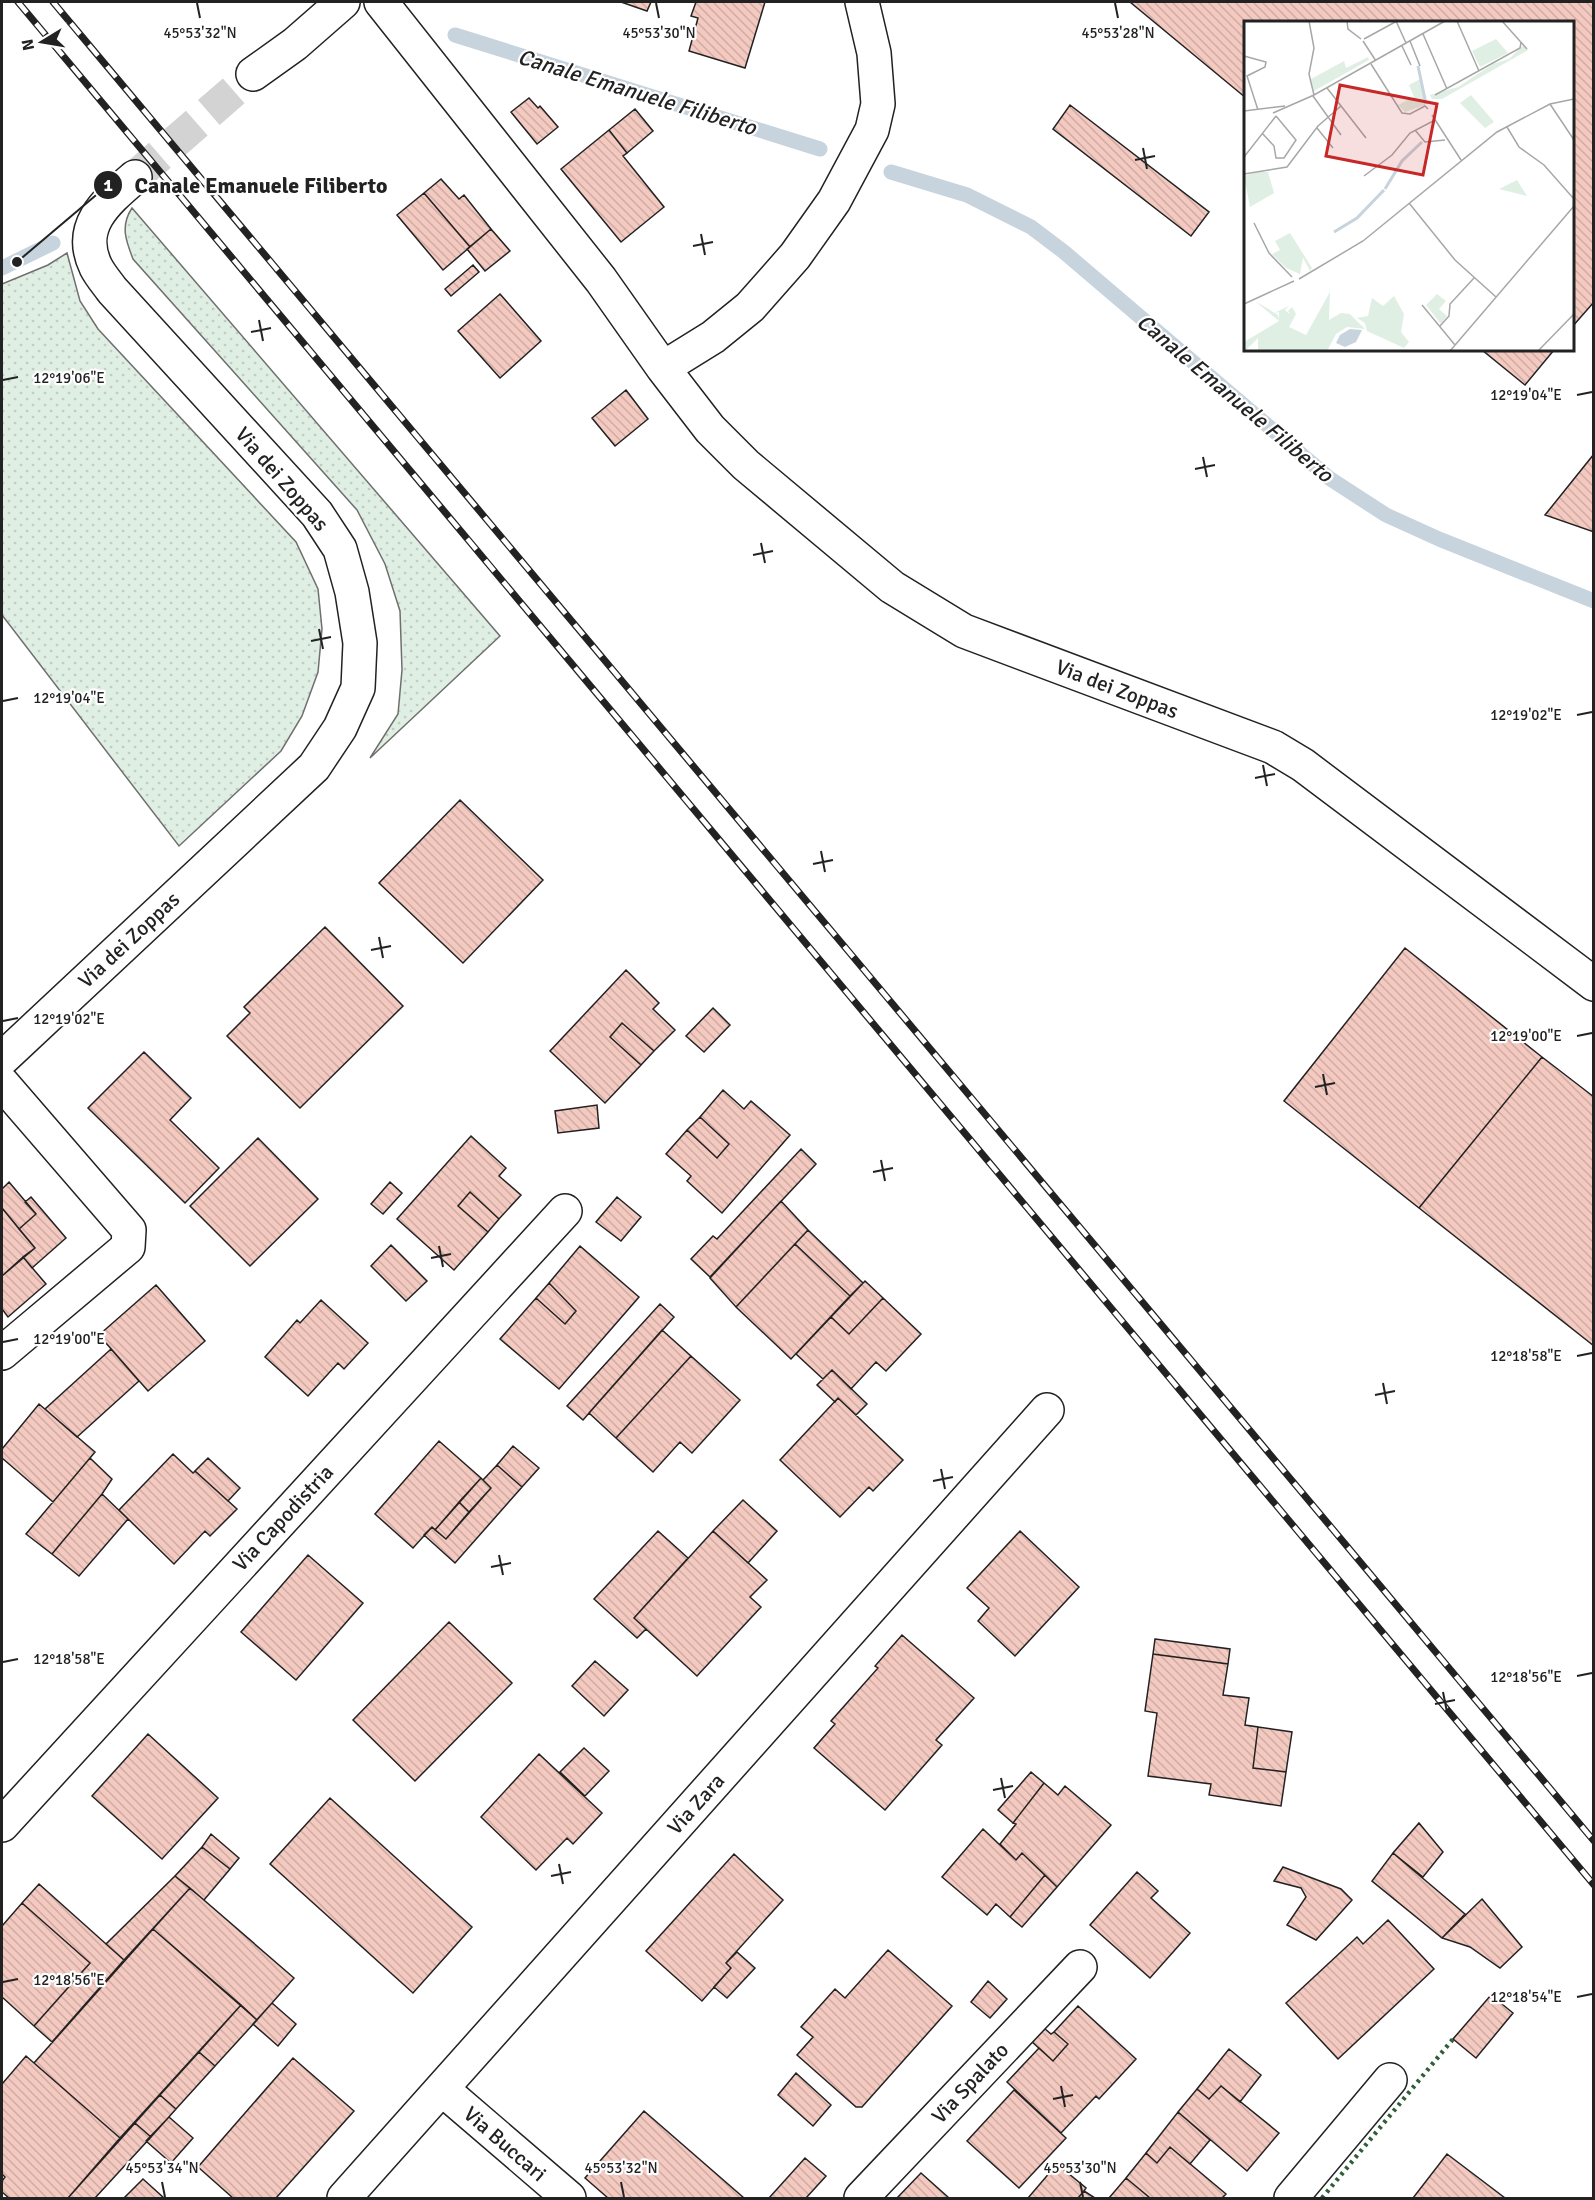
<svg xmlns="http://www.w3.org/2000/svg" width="1595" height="2200" viewBox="0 0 1595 2200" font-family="Signika,sans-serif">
<defs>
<pattern id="green-dots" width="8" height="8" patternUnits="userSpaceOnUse" patternTransform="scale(1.5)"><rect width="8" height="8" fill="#e0efe3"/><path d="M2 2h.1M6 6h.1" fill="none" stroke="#c0cdc2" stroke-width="1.8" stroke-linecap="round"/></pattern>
<pattern id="building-back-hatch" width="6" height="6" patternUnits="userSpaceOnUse" patternTransform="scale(1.5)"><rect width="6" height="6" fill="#f3c9c0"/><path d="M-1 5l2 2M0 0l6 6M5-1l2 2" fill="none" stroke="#d0aca5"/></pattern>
</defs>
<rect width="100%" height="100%" fill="#fff"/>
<!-- green -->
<path fill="url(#green-dots)" stroke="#6f6f6f" stroke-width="1.5" d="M 132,208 L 500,636 L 370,758 L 398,714 L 402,670 L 400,611 L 385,564 L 357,510 L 133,259 C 126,241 120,226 132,208 Z
M 67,253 L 80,301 L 98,329 L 296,542 L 318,589 L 322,629 L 318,672 L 302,716 L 281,751 L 179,846 L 2,615 L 2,284 L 48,265 Z"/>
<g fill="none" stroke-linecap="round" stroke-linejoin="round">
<!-- stream -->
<path stroke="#c7d3dd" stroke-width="15" d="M 455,35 L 820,149
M 891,172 L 967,195 L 1031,227 L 1064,252 L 1329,478 L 1386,515 L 1439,539 L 1594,601
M 2,268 L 53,243"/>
</g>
<!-- building -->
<path fill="url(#building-back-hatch)" stroke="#222" stroke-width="1.5" d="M 621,2 L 651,2 L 647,11 Z
M 696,2 L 765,2 L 745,68 L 689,51 L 698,18 L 691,16 Z
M 1130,2 L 1594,2 L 1594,302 L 1572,327 L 1572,22 L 1246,22 L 1246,98 Z
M 529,98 L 538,108 L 540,106 L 558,127 L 537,144 L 511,112 Z
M 1070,105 L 1209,212 L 1191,236 L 1053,129 Z
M 635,109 L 653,131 L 627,153 L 609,130 Z
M 609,130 L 627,153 L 623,156 L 664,207 L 621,242 L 561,169 Z
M 441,179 L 459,199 L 464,195 L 491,229 L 470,247 L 424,193 Z
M 424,193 L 470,247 L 443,270 L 397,215 Z
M 491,229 L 510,251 L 485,271 L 467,249 Z
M 473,265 L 479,272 L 451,296 L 445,289 Z
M 500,294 L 541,341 L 500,378 L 458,331 Z
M 1482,350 L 1554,350 L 1525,385 Z
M 626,390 L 648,419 L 615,446 L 592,418 Z
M 1594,454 L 1594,532 L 1545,515 Z
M 460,800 L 543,880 L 463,963 L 379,883 Z
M 325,927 L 403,1006 L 300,1108 L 227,1036 L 250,1013 L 244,1007 Z
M 1405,948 L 1542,1057 L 1419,1208 L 1284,1101 Z
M 626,970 L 659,1003 L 653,1009 L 675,1030 L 654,1051 L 622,1023 L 610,1037 L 641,1065 L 605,1103 L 550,1051 Z
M 713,1008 L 730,1025 L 704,1052 L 686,1036 Z
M 622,1023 L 654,1051 L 641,1065 L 610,1037 Z
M 144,1052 L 191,1098 L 170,1120 L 219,1168 L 185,1203 L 88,1108 Z
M 1542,1057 L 1594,1097 L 1594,1346 L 1419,1208 Z
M 723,1090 L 744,1109 L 751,1101 L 790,1135 L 722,1213 L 687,1181 L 691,1176 L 666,1154 L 687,1130 L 717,1158 L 729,1144 L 700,1117 Z
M 597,1105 L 599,1128 L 558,1133 L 555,1111 Z
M 700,1117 L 729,1144 L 717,1158 L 687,1130 Z
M 471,1136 L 506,1168 L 499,1176 L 521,1195 L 499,1219 L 470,1192 L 458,1206 L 488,1232 L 454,1270 L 397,1219 Z
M 258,1138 L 318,1199 L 250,1266 L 190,1206 Z
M 801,1149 L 816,1164 L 710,1277 L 691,1259 L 713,1236 L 717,1239 Z
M 9,1182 L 36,1214 L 19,1229 L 2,1208 L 2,1189 Z
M 390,1182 L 402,1193 L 383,1214 L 371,1204 Z
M 470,1192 L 499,1219 L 488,1232 L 458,1206 Z
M 31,1197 L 66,1238 L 32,1268 L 23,1257 L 35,1248 L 19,1229 L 36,1214 L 25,1202 Z
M 617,1197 L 641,1217 L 621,1241 L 596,1222 Z
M 781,1201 L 808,1230 L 736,1307 L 710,1278 Z
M 2,1208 L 35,1248 L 2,1276 Z
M 808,1230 L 863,1283 L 850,1296 L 795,1244 Z
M 795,1244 L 850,1296 L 791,1359 L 736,1307 Z
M 391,1245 L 427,1281 L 406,1301 L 371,1266 Z
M 580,1246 L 639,1297 L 559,1389 L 500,1339 L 536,1298 L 565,1324 L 576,1311 L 549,1283 Z
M 23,1257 L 46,1284 L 8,1317 L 2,1309 L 2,1276 Z
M 865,1281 L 883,1298 L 849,1334 L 831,1317 Z
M 549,1283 L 576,1311 L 565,1324 L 536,1298 Z
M 156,1285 L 205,1341 L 148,1391 L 99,1335 Z
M 883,1298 L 921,1334 L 886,1371 L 876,1362 L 851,1389 L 832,1370 L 823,1379 L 796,1354 L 831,1317 L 849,1334 Z
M 321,1300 L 368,1343 L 344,1369 L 338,1363 L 308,1396 L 265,1357 L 297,1320 L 300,1323 Z
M 660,1304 L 674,1317 L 583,1420 L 567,1406 Z
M 662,1330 L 691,1356 L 616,1438 L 589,1413 Z
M 111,1349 L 139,1381 L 77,1437 L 45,1409 Z
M 691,1356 L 740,1400 L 692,1453 L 680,1442 L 653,1472 L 616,1438 Z
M 832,1370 L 867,1404 L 856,1415 L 838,1398 L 835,1402 L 817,1385 Z
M 838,1398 L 903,1460 L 873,1491 L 869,1487 L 840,1517 L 780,1460 Z
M 39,1404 L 95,1452 L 53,1502 L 2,1458 L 2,1449 Z
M 439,1441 L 481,1478 L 435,1530 L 432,1527 L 413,1548 L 375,1514 Z
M 513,1446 L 539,1468 L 522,1487 L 497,1465 Z
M 173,1454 L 193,1473 L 195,1471 L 237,1509 L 210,1536 L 205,1531 L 174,1564 L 119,1510 Z
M 90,1458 L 112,1479 L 102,1494 L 52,1554 L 26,1534 Z
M 208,1458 L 240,1488 L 228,1501 L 195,1471 Z
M 497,1465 L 522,1487 L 455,1563 L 424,1535 L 432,1527 L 446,1539 L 491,1488 L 483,1480 Z
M 481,1478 L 491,1488 L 469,1512 L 459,1502 Z
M 102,1494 L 128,1519 L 79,1576 L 52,1554 Z
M 743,1500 L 777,1531 L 748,1563 L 713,1531 Z
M 459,1502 L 469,1512 L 446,1539 L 435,1530 Z
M 658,1531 L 688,1558 L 634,1618 L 646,1629 L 637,1638 L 594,1599 Z
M 713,1531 L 767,1580 L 750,1597 L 761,1607 L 697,1676 L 634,1618 Z
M 1020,1531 L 1079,1587 L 1015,1656 L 978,1621 L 989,1608 L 967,1588 Z
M 308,1555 L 363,1603 L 296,1680 L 241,1632 Z
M 449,1622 L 512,1683 L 415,1781 L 353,1720 Z
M 902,1635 L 974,1698 L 936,1740 L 942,1745 L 885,1810 L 814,1748 L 835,1724 L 831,1721 L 878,1668 L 875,1666 Z
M 1155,1639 L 1230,1649 L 1228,1664 L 1153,1654 Z
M 1153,1654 L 1228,1664 L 1223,1695 L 1249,1698 L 1245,1725 L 1258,1727 L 1253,1768 L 1286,1772 L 1281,1806 L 1209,1795 L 1211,1784 L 1148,1776 L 1157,1713 L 1145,1711 Z
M 595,1661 L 628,1690 L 604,1716 L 572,1686 Z
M 1258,1727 L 1292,1732 L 1286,1772 L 1253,1768 Z
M 148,1734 L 218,1798 L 162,1859 L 92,1796 Z
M 584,1748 L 609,1771 L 585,1796 L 560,1772 Z
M 539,1754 L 602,1813 L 573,1844 L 567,1838 L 536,1870 L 481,1817 Z
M 1031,1772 L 1044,1783 L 1013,1823 L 998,1810 Z
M 1044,1783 L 1058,1795 L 1065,1786 L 1111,1825 L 1057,1887 L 1022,1853 L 1016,1860 L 1000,1844 L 1016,1824 L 1013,1823 Z
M 330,1798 L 472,1927 L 413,1993 L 270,1864 Z
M 1419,1823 L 1443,1852 L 1423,1877 L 1393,1853 Z
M 983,1829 L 1016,1860 L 1022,1853 L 1045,1875 L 1010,1917 L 996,1904 L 987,1915 L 942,1877 Z
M 211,1834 L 239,1858 L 230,1869 L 202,1847 Z
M 202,1847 L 230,1869 L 204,1900 L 175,1876 Z
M 1393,1853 L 1465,1914 L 1442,1938 L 1372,1881 Z
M 734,1854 L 783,1900 L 726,1963 L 731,1968 L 702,2001 L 646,1951 Z
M 1283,1867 L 1341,1889 L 1352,1900 L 1316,1940 L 1287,1925 L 1306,1897 L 1301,1888 L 1274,1881 Z
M 1137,1872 L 1158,1891 L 1151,1898 L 1190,1933 L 1150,1978 L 1090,1925 Z
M 1045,1875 L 1057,1887 L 1022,1927 L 1010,1917 Z
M 175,1876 L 190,1888 L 124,1960 L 106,1944 Z
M 39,1884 L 124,1960 L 52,2042 L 34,2026 L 90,1963 L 22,1903 Z
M 190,1888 L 294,1978 L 257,2020 L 153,1929 Z
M 1482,1899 L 1522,1947 L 1500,1968 L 1470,1947 L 1442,1938 Z
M 22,1903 L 90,1963 L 34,2026 L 2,1997 L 2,1926 Z
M 1388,1920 L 1434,1969 L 1338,2059 L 1286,2003 L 1357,1937 L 1363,1944 Z
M 153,1929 L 241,2005 L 120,2138 L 34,2063 Z
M 888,1950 L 952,2006 L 862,2107 L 856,2107 L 797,2055 L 813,2037 L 801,2027 L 835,1989 L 845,1998 Z
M 737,1952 L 755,1968 L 727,1998 L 714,1987 L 731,1968 L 726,1963 Z
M 988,1981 L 1007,1999 L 990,2018 L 971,2002 Z
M 1491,1995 L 1513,2013 L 1476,2058 L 1453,2039 Z
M 272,2003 L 296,2024 L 278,2046 L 253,2024 Z
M 241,2005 L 257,2020 L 215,2066 L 199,2052 Z
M 1078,2006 L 1136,2059 L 1099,2099 L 1096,2096 L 1061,2133 L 1007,2082 L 1039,2048 L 1053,2061 L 1068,2044 L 1054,2032 Z
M 1044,2028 L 1051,2034 L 1054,2032 L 1068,2044 L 1053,2061 L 1031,2041 Z
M 1229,2049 L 1261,2075 L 1240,2102 L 1221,2086 L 1209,2099 L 1197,2089 Z
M 199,2052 L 215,2066 L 176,2109 L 160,2095 Z
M 26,2056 L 120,2138 L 68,2198 L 9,2198 L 2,2192 L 2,2181 L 5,2177 L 2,2174 L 2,2084 Z
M 293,2058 L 354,2111 L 276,2198 L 233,2198 L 198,2167 Z
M 796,2073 L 831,2105 L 813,2126 L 778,2095 Z
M 1221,2086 L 1279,2133 L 1247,2171 L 1178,2112 L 1197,2089 L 1209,2099 Z
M 1014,2090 L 1066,2138 L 1019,2188 L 967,2141 Z
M 160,2095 L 176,2109 L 151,2137 L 135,2123 Z
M 644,2111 L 744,2198 L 608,2198 L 585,2178 Z
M 1178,2112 L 1210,2140 L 1190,2164 L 1170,2147 L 1157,2163 L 1146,2153 Z
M 169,2117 L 193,2138 L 171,2163 L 146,2141 Z
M 135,2123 L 151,2137 L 95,2198 L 68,2198 Z
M 1170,2147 L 1226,2194 L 1222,2198 L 1150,2198 L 1126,2178 L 1146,2153 L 1157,2163 Z
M 1447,2154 L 1505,2198 L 1413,2198 Z
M 805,2158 L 826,2176 L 806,2198 L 769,2198 Z
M 1057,2164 L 1086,2188 L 1084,2191 L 1078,2198 L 1028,2198 Z
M 921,2173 L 949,2198 L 897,2198 Z
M 1126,2178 L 1150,2198 L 1109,2198 Z
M 143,2179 L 164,2198 L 124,2198 Z
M 1084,2191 L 1095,2198 L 1078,2198 Z"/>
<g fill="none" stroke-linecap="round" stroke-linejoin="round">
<!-- minor-tunnel -->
<path stroke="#d3d3d3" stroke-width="33" stroke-dasharray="33 16" stroke-linecap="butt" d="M 135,177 L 253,74"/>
<defs>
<path id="minor" d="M 381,2 L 601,280 L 663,368 L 710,429 L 746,465 L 892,587 L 964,631 L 1273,747 L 1303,765 L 1594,984
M 253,74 L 295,44 L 343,2
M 663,368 L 713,337 L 750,307 L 795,256 L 834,201 L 872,130 L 878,104 L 874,53 L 862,2
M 2,1059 L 314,767 L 340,728 L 358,688 L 360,643 L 352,592 L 340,549 L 317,514 L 112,290 C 107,283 100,275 96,267 C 76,226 107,201 135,177
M 2,1083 L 129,1230 L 128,1247 L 2,1353
M 2,1825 L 565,1211
M 442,2089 L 569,2198
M 344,2198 L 1047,1410
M 861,2198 L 1080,1967
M 1291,2198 L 1390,2080"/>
</defs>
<!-- minor casing -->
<use href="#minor" stroke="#222" stroke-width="36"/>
<!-- minor -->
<use href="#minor" stroke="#fff" stroke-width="33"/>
<defs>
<path id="rail" d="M 18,2 L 1594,1885
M 53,2 L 1594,1841"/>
</defs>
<!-- rail casing -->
<use href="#rail" stroke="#222" stroke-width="7"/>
<!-- rail -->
<use href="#rail" stroke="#fff" stroke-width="4.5" stroke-dasharray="14" stroke-linecap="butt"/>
<!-- hedge -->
<path stroke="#2f5e38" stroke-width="4.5" stroke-dasharray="3 4.5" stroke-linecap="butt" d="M 1322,2198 L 1453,2039"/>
</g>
<!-- ticks -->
<path fill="none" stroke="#222" stroke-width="2" d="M 197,3 L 200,18M 656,3 L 659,18M 1115,3 L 1118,18M 1143,148 L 1147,169M 1135,160 L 1155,156M 701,234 L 705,255M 693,246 L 713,242M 259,320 L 263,341M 251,332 L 271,328M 3,380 L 18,377M 1577,395 L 1592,392M 1203,457 L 1207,477M 1195,469 L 1215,465M 761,543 L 765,563M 753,555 L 773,551M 319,629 L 323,649M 311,641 L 331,637M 3,701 L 18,698M 1577,715 L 1592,712M 1263,765 L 1267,786M 1255,778 L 1275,774M 821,851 L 825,872M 813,864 L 833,860M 379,937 L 383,958M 371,950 L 391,946M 3,1021 L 18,1018M 1577,1036 L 1592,1033M 1323,1074 L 1327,1095M 1315,1087 L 1335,1083M 881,1160 L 885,1181M 873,1172 L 893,1168M 439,1246 L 443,1267M 431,1258 L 451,1254M 3,1342 L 18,1339M 1577,1356 L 1592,1353M 1383,1383 L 1387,1404M 1375,1395 L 1395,1391M 941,1469 L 945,1489M 933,1481 L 953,1477M 499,1555 L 503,1575M 491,1567 L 511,1563M 3,1662 L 18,1659M 1577,1676 L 1592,1673M 1443,1692 L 1447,1712M 1435,1704 L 1455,1700M 1001,1778 L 1005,1798M 993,1790 L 1013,1786M 559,1864 L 563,1884M 551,1876 L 571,1872M 3,1982 L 18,1979M 1577,1997 L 1592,1994M 1061,2086 L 1065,2107M 1053,2099 L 1073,2095M 162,2182 L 165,2197M 621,2182 L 624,2197M 1080,2182 L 1083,2197"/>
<g text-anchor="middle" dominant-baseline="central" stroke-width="4.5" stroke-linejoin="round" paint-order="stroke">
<!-- street labels -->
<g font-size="21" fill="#222" stroke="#fff">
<text transform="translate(282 479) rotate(49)">Via dei Zoppas</text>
<text transform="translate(1117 689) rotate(21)">Via dei Zoppas</text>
<text transform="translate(129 940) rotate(-43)">Via dei Zoppas</text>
<text transform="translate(283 1518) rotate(-47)">Via Capodistria</text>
<text transform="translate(696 1804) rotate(-48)">Via Zara</text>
<text transform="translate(970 2083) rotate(-47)">Via Spalato</text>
<text transform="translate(505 2144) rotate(41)">Via Buccari</text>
</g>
<!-- water labels -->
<g font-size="22" font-style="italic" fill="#222" stroke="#fff">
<text transform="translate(637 92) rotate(17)">Canale Emanuele Filiberto</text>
<text transform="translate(1235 398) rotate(40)">Canale Emanuele Filiberto</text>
</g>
</g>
<!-- overview -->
<g transform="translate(1244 21)">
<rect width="330" height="330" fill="#fff"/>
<path d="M 252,18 L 264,32 L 236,46 L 228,30 ZM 279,24 L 284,29 L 198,78 L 188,78 L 186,74 L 214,66 L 249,43 L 265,38 ZM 124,36 L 125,39 L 70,70 L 67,58 L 100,40 L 102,47 ZM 178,57 L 181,84 L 161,91 L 154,84 L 170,76 L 165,64 ZM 227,74 L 250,101 L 241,107 L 216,82 ZM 13,151 L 24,151 L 30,172 L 6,186 L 0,155 ZM 273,159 L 283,175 L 255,168 ZM 46,212 L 68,247 L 66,250 L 59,237 L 56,253 L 42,247 L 28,233 L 36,229 L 31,220 ZM 86,271 L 85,299 L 97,292 L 106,293 L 121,308 L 103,306 L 92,313 L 83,330 L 14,330 L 14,317 L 1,330 L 0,321 L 35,300 L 11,280 L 34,294 L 35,300 L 35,291 L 30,292 L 45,285 L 41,289 L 47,294 L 44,290 L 48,286 L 52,293 L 45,306 L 62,314 ZM 193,273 L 202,280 L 195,288 L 203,295 L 197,303 L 182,284 ZM 150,275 L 160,293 L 157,311 L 165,321 L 160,327 L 123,310 L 121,302 L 113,297 L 124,295 L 128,277 L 139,285 Z" fill="#e0efe3"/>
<path d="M 106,308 L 118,309 L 112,321 L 101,326 L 92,322 L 96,314 Z" fill="#c7d3dd"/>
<path fill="none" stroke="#c7d3dd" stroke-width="3" d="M 174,45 L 182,83M 141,168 L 158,140 L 178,121M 90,211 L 113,197 L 140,169"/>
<path fill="none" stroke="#a7a7a7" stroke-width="1.5" d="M 65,0 L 70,27 L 65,53 L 70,74M 103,0 L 104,8 L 117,18M 152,0 L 162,22M 213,0 L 235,50M 258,0 L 283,28M 179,13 L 203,68M 120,18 L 153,0M 119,20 L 132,40M 166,20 L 176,45M 158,25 L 167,44M 0,35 L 22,41 L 21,46 L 3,55 L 14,89M 127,43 L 158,92 L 166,93 L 181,85 L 184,88M 83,67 L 122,117M 191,74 L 276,27 L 277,21M 69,75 L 97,114M 306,83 L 330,119M 0,90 L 41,85M 29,92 L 70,74 L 201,0M 188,94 L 217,139M 263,106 L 275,126 L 300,144 L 330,178M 73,107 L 89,127M 171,109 L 181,121 L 201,119M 18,112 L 30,125 L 32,137 L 40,137 L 52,119 L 32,95M 0,136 L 32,95M 0,153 L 43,146 L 74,105 L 97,85M 120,155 L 148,134 L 166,112 L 191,99M 165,182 L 211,239 L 252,276M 10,202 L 25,232 L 48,256M 55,258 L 119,220 L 253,111 L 306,83 L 330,78M 0,283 L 50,260M 178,284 L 211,324M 196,305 L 205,295 L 206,283 L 230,257M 206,330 L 330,185M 294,330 L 330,293"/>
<path fill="#c62828" fill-opacity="0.15" stroke="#c62828" stroke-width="3" d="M 96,64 L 193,83 L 179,154 L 82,135 Z"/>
<rect width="330" height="330" fill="none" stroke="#222" stroke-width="3"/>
</g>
<g font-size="15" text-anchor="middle" fill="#222" stroke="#fff" stroke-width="4.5" stroke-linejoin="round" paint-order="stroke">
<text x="200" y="38">45°53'32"N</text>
<text x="659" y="38">45°53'30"N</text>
<text x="1118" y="38">45°53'28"N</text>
<text x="69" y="383">12°19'06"E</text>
<text x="1526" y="400">12°19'04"E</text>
<text x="69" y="703">12°19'04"E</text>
<text x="1526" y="720">12°19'02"E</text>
<text x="69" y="1024">12°19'02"E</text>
<text x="1526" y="1041">12°19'00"E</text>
<text x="69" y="1344">12°19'00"E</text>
<text x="1526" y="1361">12°18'58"E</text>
<text x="69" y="1664">12°18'58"E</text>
<text x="1526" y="1682">12°18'56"E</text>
<text x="69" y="1985">12°18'56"E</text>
<text x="1526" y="2002">12°18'54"E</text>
<text x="162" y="2173">45°53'34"N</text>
<text x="621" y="2173">45°53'32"N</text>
<text x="1080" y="2173">45°53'30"N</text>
</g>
<!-- callouts -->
<path fill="none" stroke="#222" stroke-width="2" d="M17 262L108 185"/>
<g fill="#222" stroke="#fff" stroke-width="2">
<circle cx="17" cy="262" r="6"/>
<circle cx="108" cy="185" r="15"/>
</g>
<g font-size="18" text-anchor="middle" font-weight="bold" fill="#fff">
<text x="108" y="191">1</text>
</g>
<g font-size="22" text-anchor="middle" font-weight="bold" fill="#222" stroke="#fff" stroke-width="4.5" stroke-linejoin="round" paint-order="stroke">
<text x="261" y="193">Canale Emanuele Filiberto</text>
</g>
<!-- border -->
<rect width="1595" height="2200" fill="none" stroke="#222222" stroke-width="6"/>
<!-- north arrow -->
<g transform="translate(42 42) rotate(259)" stroke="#ffffff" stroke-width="4.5" paint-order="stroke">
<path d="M0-4.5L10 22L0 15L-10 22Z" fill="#222222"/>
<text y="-9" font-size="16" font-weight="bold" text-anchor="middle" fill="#222222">N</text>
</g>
</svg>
